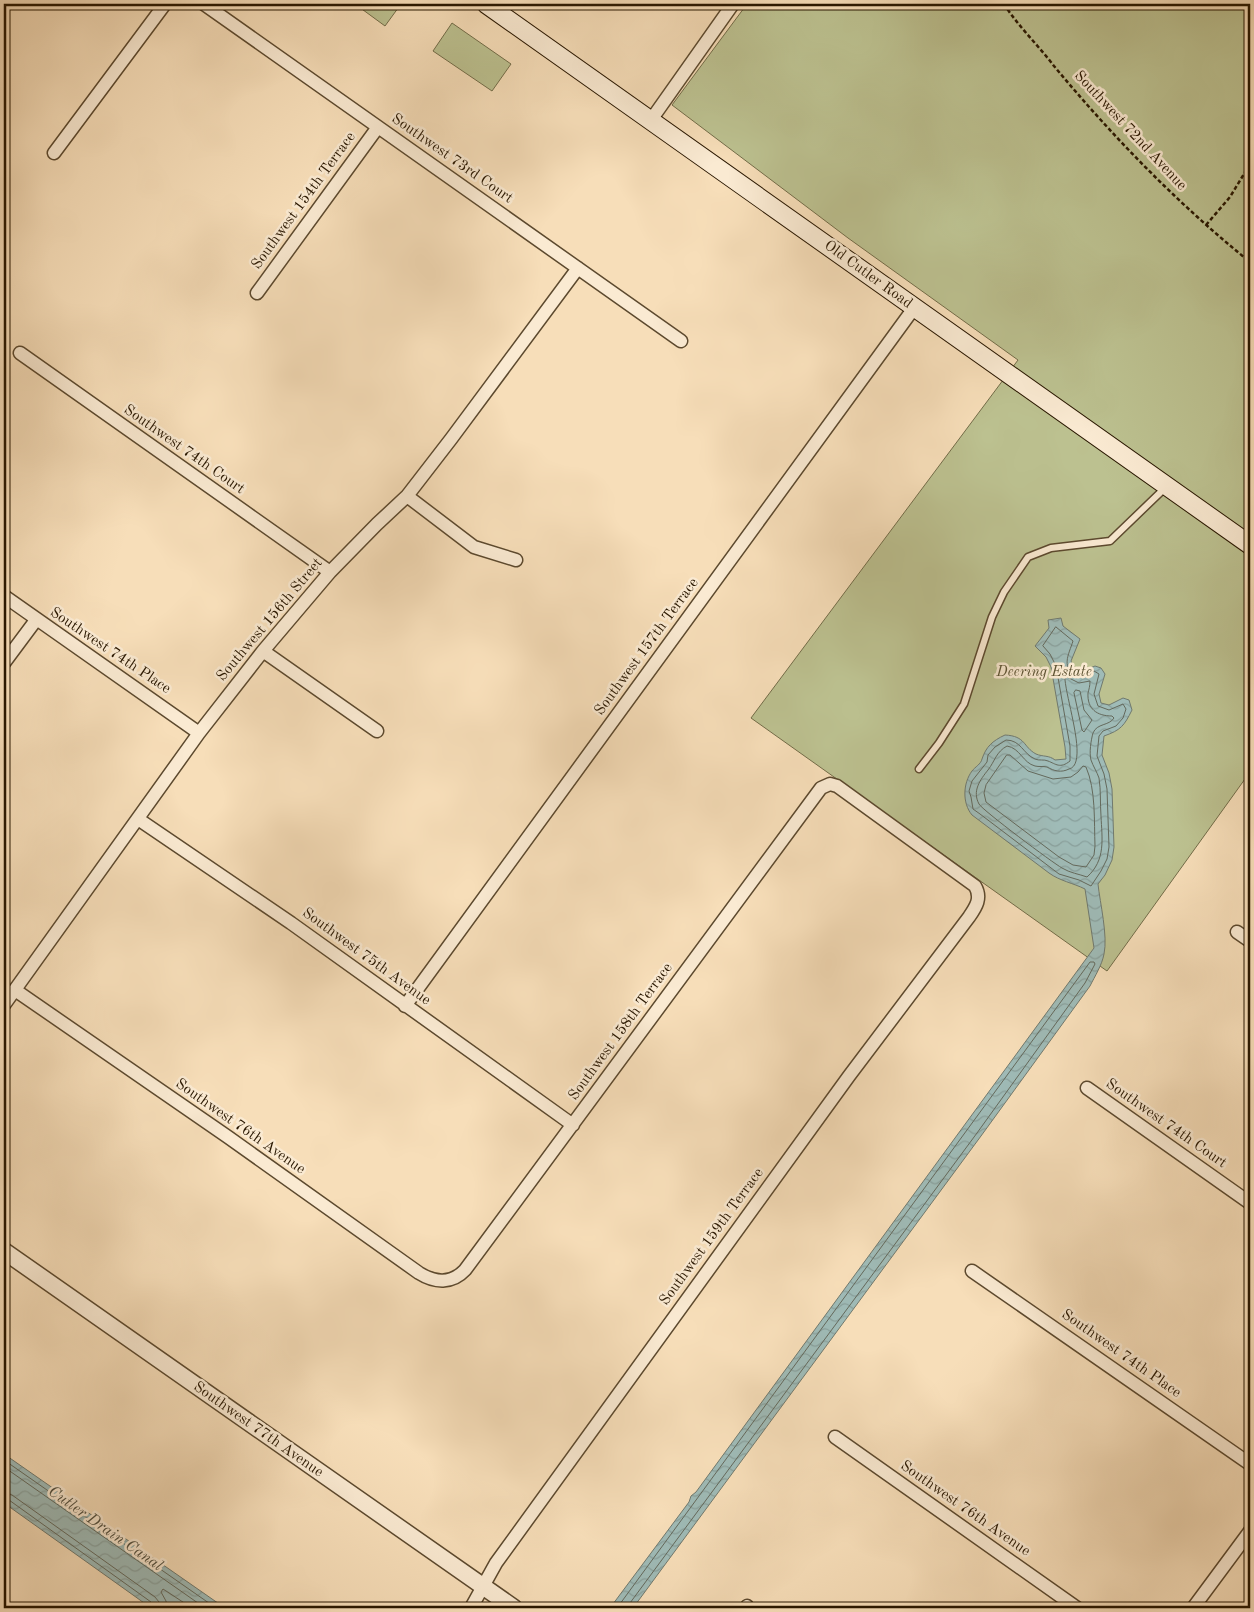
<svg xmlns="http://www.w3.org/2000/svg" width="1254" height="1612" viewBox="0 0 1254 1612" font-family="'Old Standard TT',serif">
<defs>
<pattern id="water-waves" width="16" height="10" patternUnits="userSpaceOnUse" patternTransform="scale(1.25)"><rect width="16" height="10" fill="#9fbbb7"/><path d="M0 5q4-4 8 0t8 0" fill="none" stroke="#89a09c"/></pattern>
</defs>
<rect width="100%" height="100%" fill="#f7deb9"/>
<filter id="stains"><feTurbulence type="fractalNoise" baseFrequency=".004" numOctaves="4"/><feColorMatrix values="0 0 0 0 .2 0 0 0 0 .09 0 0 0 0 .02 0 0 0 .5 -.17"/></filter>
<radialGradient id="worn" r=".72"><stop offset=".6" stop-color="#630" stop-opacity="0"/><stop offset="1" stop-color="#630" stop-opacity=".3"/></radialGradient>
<!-- park -->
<path fill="#bcc190" stroke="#726c48" d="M 355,4 L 401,4 L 385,26 Z
M 747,4 L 1250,4 L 1250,772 L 1107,971 L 751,718 L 1018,360 L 848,238 L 672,105 Z
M 452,23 L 511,64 L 492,91 L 433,51 Z"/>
<!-- water -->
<path fill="url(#water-waves)" stroke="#70796e" d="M 1061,618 L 1063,626 L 1080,639 L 1071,661 L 1074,668 L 1081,672 L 1095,666 L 1101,668 L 1105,674 L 1099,694 L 1101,703 L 1109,705 L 1123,698 L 1129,700 L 1132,710 C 1124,726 1121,730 1104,736 L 1102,755 L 1109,773 L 1112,789 L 1114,847 L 1112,860 L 1105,875 L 1098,884 C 1100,903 1108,936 1104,954 C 1102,965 1095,976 1090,986 L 981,1136 L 633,1608 L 610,1608 L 689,1502 L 691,1496 L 696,1492 L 1094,948 L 1085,889 C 1073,883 1060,881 1049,873 L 972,815 C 962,803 963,783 972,771 C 975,767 981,764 982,759 C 986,747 992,741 1005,735 C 1026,736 1023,747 1036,754 C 1043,757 1049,755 1055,760 L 1066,759 L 1065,747 L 1051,667 L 1046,657 L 1035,646 L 1049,628 L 1048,620 Z
M 4,1454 L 225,1608 L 151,1608 L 133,1595 L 4,1503 Z"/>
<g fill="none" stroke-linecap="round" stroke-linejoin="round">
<!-- shore -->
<path stroke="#64695c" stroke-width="1" d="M 1056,627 L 1073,641 C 1069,654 1059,670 1080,676 L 1094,671 L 1099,674 L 1094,694 L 1098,706 L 1109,710 L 1123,704 L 1126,709 L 1123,718 L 1116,726 L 1103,731 L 1099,736 L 1097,756 L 1104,774 L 1107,789 L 1109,847 L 1107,859 L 1101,871 L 1091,886 L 1079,880 L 1059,874 L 980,814 L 973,809 L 971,797 L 969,791 L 972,781 L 987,762 L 988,755 L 995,747 L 1006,740 C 1021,740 1023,754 1035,759 C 1039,761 1044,759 1048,761 C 1056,764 1060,769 1070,761 L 1070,746 L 1056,666 L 1050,654 L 1043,646 Z
M 1067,677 L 1079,683 L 1090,681 C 1090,686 1089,689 1088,693 C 1087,709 1097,716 1112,716 L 1114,718 C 1109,726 1097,723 1093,733 C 1091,740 1089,753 1091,760 C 1093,766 1097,772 1099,778 C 1101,790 1100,804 1101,816 C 1102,839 1106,860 1087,877 C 1079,874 1070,873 1062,868 C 1053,863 982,810 979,804 C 972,791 980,780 988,770 C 995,761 996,752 1007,746 C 1020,748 1023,763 1035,766 C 1039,767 1043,766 1047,767 C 1054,771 1061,773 1069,769 C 1073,768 1075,765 1076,761 C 1081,743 1067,700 1065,680 Z
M 1076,690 L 1080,691 L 1084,710 L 1092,720 L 1084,732 L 1082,730 L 1074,693 Z
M 1007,755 L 1010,755 L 1028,771 L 1053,779 L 1071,777 L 1078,772 L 1083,766 L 1086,767 C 1096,790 1094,821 1095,846 L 1094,855 L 1086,867 L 1073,865 L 1059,857 L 986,802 L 984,793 L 986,785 Z
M 4,1460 L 216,1608
M 4,1467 L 205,1608
M 4,1493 L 12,1495 L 155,1597 L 159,1602 L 160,1608
M 4,1499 L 9,1500 L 151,1602 L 153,1608
M 167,1608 L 166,1601 L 161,1592 L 163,1589 L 192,1608
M 617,1608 L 1090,962 L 1094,962 L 1095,964 L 1085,983 L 977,1133 L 630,1603 L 629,1608"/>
<defs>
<path id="service" d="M 919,769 L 939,743 L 964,704 L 992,617 L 1004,592 L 1028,557 L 1051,548 L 1110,541 L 1166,487"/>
<path id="minor" d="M 204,4 L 681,341
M 651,120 L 733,4
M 54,153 L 165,4
M 257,293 L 378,127
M 20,353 L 330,572
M 407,496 L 474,547 L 516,560
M 4,596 L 199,733
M 263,651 L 377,731
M 4,663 L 36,620
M 138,819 L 291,923 L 573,1125
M 1237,932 L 1250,941
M 15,990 L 228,1137 L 419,1273 C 435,1283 452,1284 465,1270 L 821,788 L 830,784 L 837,786 L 975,886 C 982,898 976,907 969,917 L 849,1076 L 496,1563 L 471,1608
M 4,1005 L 199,733 L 263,651 L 330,572 L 377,524 L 407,496 L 451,439 L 578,268
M 405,1006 L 914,308
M 1087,1088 L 1250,1203
M 972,1271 L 1250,1464
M 835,1437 L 1077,1608
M 746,1608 L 747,1606
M 1193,1608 L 1250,1531"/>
<path id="tertiary" d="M 4,1251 L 514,1608"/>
<path id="secondary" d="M 486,4 L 1250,545"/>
</defs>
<!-- service casing -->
<use href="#service" stroke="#5c492e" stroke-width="9"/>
<!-- minor casing -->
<use href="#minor" stroke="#5c492e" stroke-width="15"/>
<!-- tertiary casing -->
<use href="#tertiary" stroke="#5c492e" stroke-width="19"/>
<!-- secondary casing -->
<use href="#secondary" stroke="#291700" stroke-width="20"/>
<!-- path -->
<path stroke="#291700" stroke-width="2.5" stroke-dasharray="4 2.5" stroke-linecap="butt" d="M 1004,4 C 1018,26 1038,45 1054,66 C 1113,137 1178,204 1250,262
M 1206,225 L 1230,197 L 1250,164"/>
<!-- service -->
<use href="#service" stroke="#faead2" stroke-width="6"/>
<!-- minor -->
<use href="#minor" stroke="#faead2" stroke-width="12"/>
<!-- tertiary -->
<use href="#tertiary" stroke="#faead2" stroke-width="16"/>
<!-- secondary -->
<use href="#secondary" stroke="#faead2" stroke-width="18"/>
</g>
<g text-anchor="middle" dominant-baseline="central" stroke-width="5" stroke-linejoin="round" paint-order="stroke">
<!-- street labels -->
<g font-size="15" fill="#291700" stroke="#faead2">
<text transform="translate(1130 131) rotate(47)">Southwest 72nd Avenue</text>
<text transform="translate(452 159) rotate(35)">Southwest 73rd Court</text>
<text transform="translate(304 201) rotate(-54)">Southwest 154th Terrace</text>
<text transform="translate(868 275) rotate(36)">Old Cutler Road</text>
<text transform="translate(184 450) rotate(35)">Southwest 74th Court</text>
<text transform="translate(270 620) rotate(-50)">Southwest 156th Street</text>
<text transform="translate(647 647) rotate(-54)">Southwest 157th Terrace</text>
<text transform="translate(110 651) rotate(34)">Southwest 74th Place</text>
<text transform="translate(366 957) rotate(36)">Southwest 75th Avenue</text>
<text transform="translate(621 1032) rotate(-54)">Southwest 158th Terrace</text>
<text transform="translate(1166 1124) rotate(35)">Southwest 74th Court</text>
<text transform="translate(240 1127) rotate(35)">Southwest 76th Avenue</text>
<text transform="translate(712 1237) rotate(-54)">Southwest 159th Terrace</text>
<text transform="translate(1121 1354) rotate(35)">Southwest 74th Place</text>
<text transform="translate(258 1430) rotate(35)">Southwest 77th Avenue</text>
<text transform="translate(965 1509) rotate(35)">Southwest 76th Avenue</text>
</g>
<!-- park labels -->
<g font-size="15" font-style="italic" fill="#5c5232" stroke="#faead2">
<text x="1044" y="672">Deering Estate</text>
</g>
<!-- water labels -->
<g font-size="16" font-style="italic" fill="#525040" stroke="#faead2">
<text transform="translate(105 1529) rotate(35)">Cutler Drain Canal</text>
</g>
</g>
<!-- margin -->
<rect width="1254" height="1612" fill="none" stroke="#f7deb9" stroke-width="20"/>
<rect x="5" y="5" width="1244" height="1602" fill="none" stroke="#291700" stroke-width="2.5"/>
<rect x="10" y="10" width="1234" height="1592" fill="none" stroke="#291700"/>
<rect width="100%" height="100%" filter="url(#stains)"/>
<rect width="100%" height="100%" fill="url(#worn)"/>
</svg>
